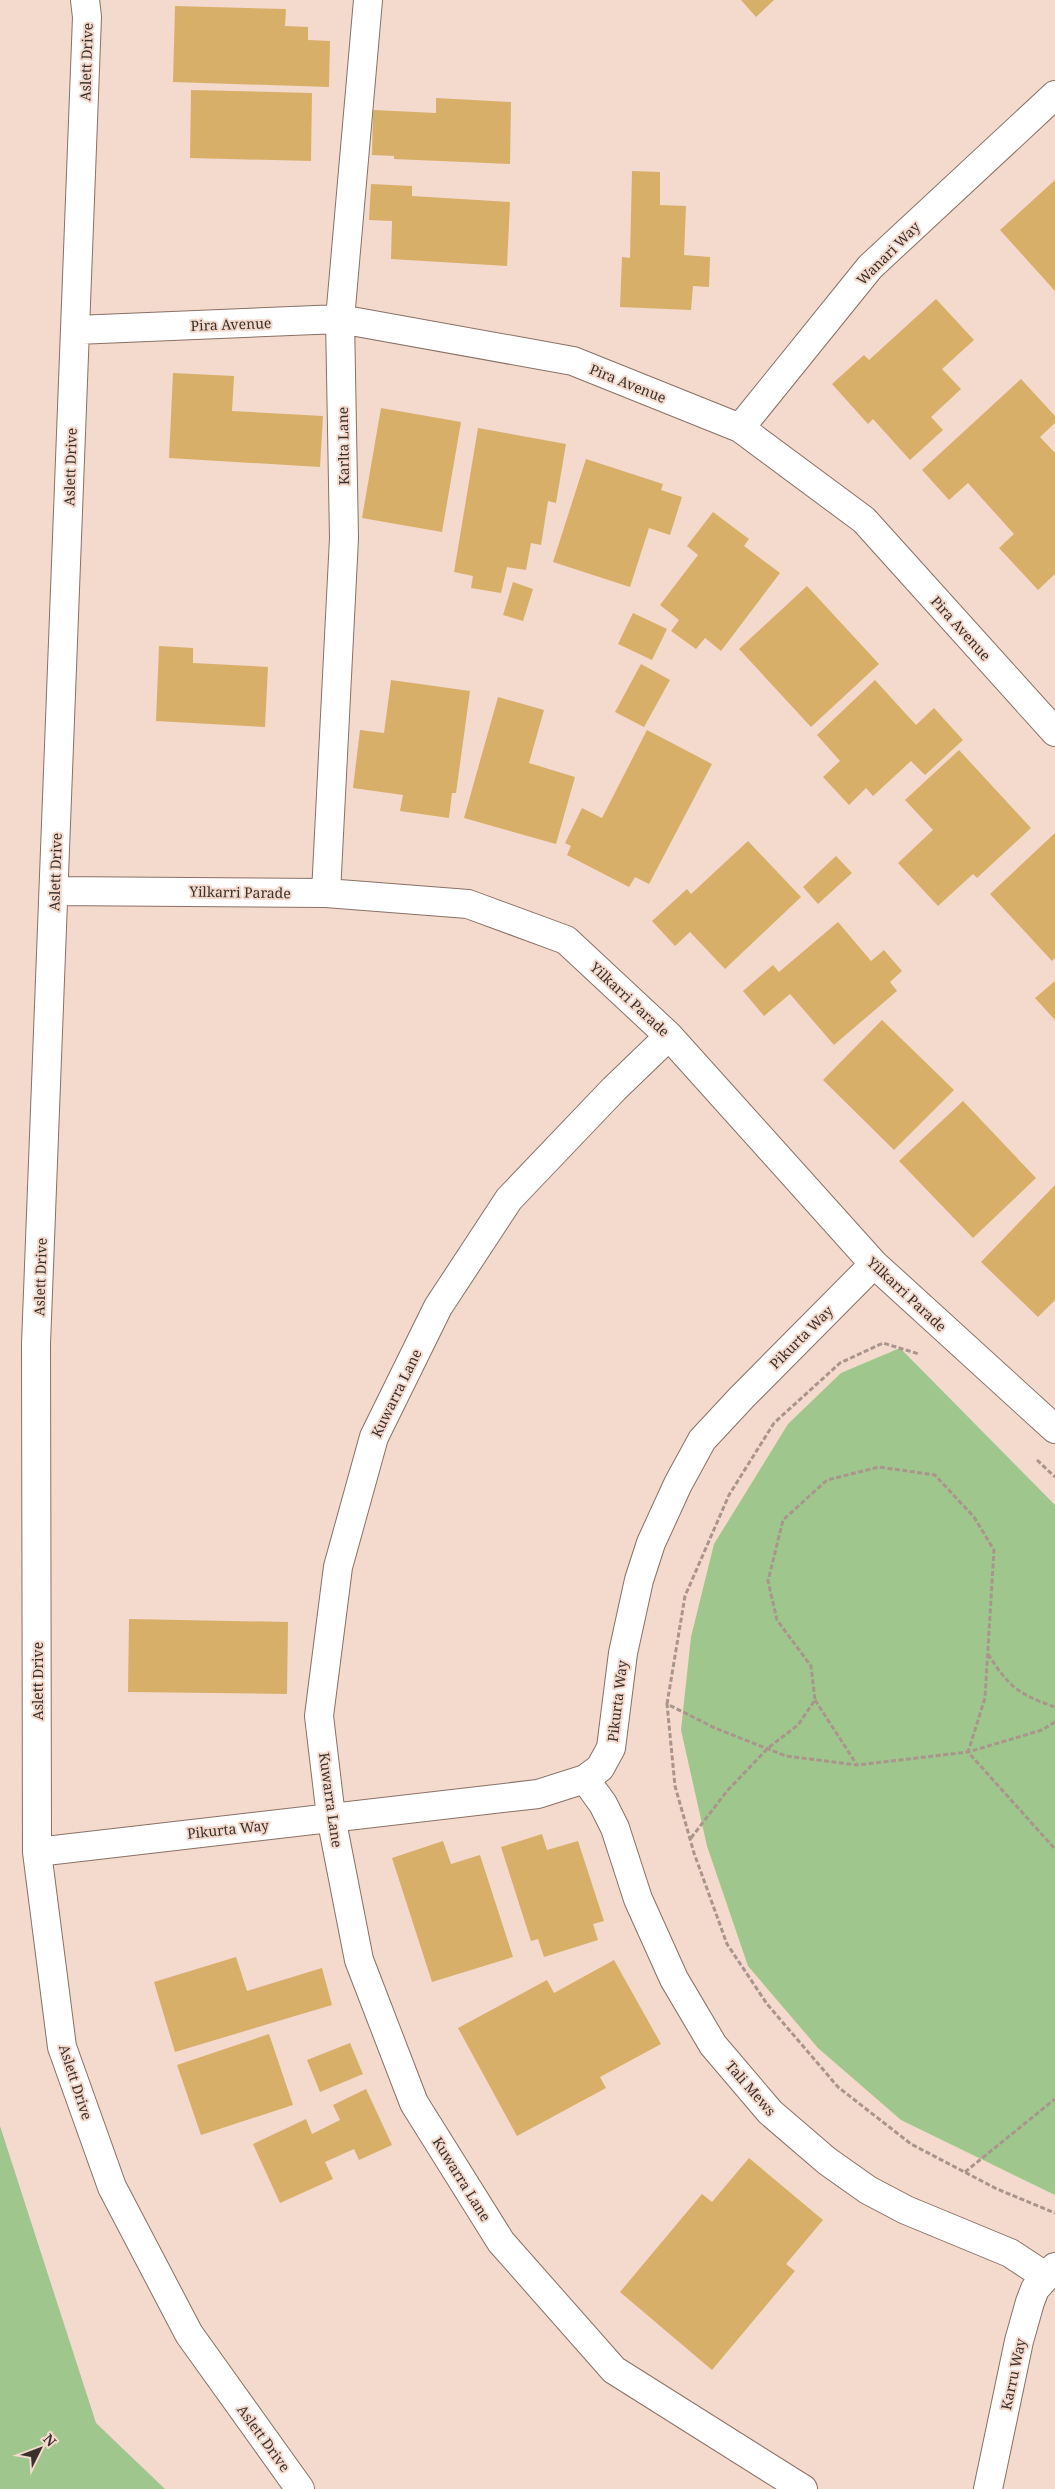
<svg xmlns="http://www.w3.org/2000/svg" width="1055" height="2489" viewBox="0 0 1055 2489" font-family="'Noto Serif',serif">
<rect width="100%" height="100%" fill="#f4d9cd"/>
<!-- green -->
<path fill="#9fc68d" d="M 900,1348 L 1055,1505 L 1055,2195 L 901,2120 L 818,2048 L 748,1966 L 707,1846 L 681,1730 L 691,1637 L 714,1544 L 788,1424 L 841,1373 Z
M 0,2126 L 96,2423 L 165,2489 L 0,2489 Z"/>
<!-- building -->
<path fill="#d8af69" d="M 741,0 L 774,0 L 756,17 Z
M 175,6 L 286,9 L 285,26 L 308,27 L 308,40 L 330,41 L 329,87 L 173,82 Z
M 191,90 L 312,93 L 311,161 L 190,158 Z
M 436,98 L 511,102 L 510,164 L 394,159 L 394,156 L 372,155 L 373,110 L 436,113 Z
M 632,171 L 660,172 L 660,205 L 686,206 L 684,255 L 710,257 L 709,287 L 693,286 L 691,310 L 620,307 L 622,257 L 630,258 Z
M 1055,180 L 1055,291 L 1000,230 Z
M 371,184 L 412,186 L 412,196 L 510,202 L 507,266 L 391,259 L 392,221 L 369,220 Z
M 936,299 L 974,340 L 942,369 L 961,389 L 931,417 L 943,430 L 910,460 L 873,419 L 868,424 L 832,384 L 864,355 L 869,360 Z
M 173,373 L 234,376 L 232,411 L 323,416 L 320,467 L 169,458 Z
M 1021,379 L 1055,416 L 1055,423 L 1040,437 L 1055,453 L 1055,574 L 1038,590 L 999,548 L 1014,534 L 968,483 L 949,500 L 922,470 Z
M 381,408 L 461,422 L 442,532 L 362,518 Z
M 478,428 L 566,444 L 556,503 L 548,501 L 541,545 L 531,543 L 526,570 L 507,567 L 501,593 L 471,588 L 473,576 L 454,572 Z
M 586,459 L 663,484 L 661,490 L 682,497 L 670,535 L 649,528 L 630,587 L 553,562 Z
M 713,512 L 749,539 L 744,546 L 780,573 L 721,651 L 705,638 L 696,649 L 671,631 L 679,620 L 660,605 L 698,555 L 687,546 Z
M 513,582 L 533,589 L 523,621 L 503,615 Z
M 807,586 L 879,664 L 811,727 L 739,649 Z
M 633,613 L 667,629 L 652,660 L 618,644 Z
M 159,646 L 193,648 L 193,663 L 268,667 L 265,727 L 156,721 Z
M 641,664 L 670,680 L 644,727 L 615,712 Z
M 391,680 L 470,691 L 456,793 L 452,793 L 449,818 L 400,811 L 403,795 L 353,788 L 360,730 L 384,733 Z
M 875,680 L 916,725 L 934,708 L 963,740 L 925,775 L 911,761 L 873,796 L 866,788 L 849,805 L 823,777 L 840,761 L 817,735 Z
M 498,697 L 544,710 L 529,763 L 575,777 L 556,844 L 464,818 Z
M 647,730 L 712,764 L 649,884 L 635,877 L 629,887 L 567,855 L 571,846 L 565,843 L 582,808 L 602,818 Z
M 959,750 L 1031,828 L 977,878 L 973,874 L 938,906 L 898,863 L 933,830 L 905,800 Z
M 1055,833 L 1055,958 L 1052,961 L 990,894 Z
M 748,841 L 801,897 L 725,969 L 690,932 L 675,946 L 652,921 L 687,889 L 691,894 Z
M 836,856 L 852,873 L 818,904 L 803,887 Z
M 838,922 L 871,961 L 884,950 L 902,971 L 890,982 L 897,991 L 834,1045 L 790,994 L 764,1016 L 743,991 L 773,965 L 779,972 Z
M 1055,981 L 1055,1020 L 1035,998 Z
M 882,1020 L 954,1090 L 894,1150 L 823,1080 Z
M 963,1101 L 1036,1178 L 973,1238 L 899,1161 Z
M 1055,1185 L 1055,1300 L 1038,1317 L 981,1262 Z
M 129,1619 L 288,1622 L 287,1694 L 128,1692 Z
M 542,1834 L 547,1850 L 578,1841 L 604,1921 L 593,1924 L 598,1940 L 544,1957 L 538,1939 L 531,1941 L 501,1847 Z
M 443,1841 L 451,1864 L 480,1855 L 513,1957 L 432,1982 L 392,1858 Z
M 236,1957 L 247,1991 L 322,1968 L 332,2005 L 175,2052 L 154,1982 Z
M 614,1960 L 661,2044 L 600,2077 L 606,2088 L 517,2136 L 458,2028 L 547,1980 L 554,1993 Z
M 269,2034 L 293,2105 L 201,2135 L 177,2065 Z
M 350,2043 L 363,2074 L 320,2092 L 307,2060 Z
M 366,2089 L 392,2145 L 359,2160 L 354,2149 L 325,2162 L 333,2179 L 280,2203 L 253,2144 L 306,2119 L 312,2134 L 340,2120 L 333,2105 Z
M 749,2158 L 823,2220 L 786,2264 L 795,2271 L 712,2370 L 620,2292 L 702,2194 L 712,2202 Z"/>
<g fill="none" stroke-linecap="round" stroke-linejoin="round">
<defs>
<path id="minor" d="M 85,0 L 87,17 L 36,1344 L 37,1852 L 62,2047 L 112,2187 L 189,2334 L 300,2489
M 76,330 L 340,319 L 573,361 L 740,428 L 864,520 L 1055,732
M 740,428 L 870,267 L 1055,95
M 54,891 L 326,893 L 468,904 L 566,940 L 669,1036 L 874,1264 L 1055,1429
M 326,893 L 344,538 L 340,319 L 368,0
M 669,1036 L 614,1089 L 509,1199 L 438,1307 L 374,1437 L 338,1567 L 319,1716 L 331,1817 L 359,1960 L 414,2103 L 501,2242 L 614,2370 L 803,2489
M 585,1779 L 603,1804 L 615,1828 L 638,1899 L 674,1979 L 713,2045 L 770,2112 L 827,2161 L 868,2190 L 906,2210 L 1010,2253 L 1045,2276
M 37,1852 L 538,1794 L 585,1779 L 600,1768 L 611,1748 L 623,1653 L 639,1580 L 651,1543 L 678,1484 L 702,1440 L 742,1397 L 874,1264
M 988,2489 L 1019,2341 L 1030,2302 L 1035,2289 L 1055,2267"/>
</defs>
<!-- minor casing -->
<use href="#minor" stroke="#897166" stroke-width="30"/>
<!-- path -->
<path stroke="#a9958c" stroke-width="3" stroke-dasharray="5 2.5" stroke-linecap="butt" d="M 1037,1460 L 1055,1477
M 988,1654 C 1009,1687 1018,1694 1055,1707
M 815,1700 L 857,1765
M 667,1704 L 685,1596 L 729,1495 L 774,1423 L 840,1363 L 883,1343 L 919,1354
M 1055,1722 L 1042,1730 L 968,1752 L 857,1765 L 786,1756 L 715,1728 L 667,1704 L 675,1786 L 694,1853 L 727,1944 L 767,2004 L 838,2087 L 911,2144 L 997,2189 L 1055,2213
M 691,1838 L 727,1791 L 768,1748 L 798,1725 L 815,1700 L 811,1666 L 777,1620 L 768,1581 L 783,1520 L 827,1480 L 879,1467 L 935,1475 L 974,1517 L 994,1550 L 985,1698 L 968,1752 L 1055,1849
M 965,2172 L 1055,2099"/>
<!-- minor -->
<use href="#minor" stroke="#fff" stroke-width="28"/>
</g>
<g text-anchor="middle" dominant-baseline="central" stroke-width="4" stroke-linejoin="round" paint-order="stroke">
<!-- street labels -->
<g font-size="14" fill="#3b312c" stroke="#f4d9cd">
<text transform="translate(86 62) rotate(-88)">Aslett Drive</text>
<text transform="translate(888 253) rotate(-45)">Wanari Way</text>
<text transform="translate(231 324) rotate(-2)">Pira Avenue</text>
<text transform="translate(628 383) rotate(22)">Pira Avenue</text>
<text transform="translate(343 446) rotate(-91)">Karlta Lane</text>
<text transform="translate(70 467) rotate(-88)">Aslett Drive</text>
<text transform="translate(961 628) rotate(48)">Pira Avenue</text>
<text transform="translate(55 872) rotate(-88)">Aslett Drive</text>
<text transform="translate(240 892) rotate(1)">Yilkarri Parade</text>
<text transform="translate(630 999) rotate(43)">Yilkarri Parade</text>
<text transform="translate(40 1277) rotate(-88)">Aslett Drive</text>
<text transform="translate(907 1294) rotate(43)">Yilkarri Parade</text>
<text transform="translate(801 1337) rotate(-45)">Pikurta Way</text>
<text transform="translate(396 1393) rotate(-64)">Kuwarra Lane</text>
<text transform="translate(37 1681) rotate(-90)">Aslett Drive</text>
<text transform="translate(617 1701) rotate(-83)">Pikurta Way</text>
<text transform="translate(331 1800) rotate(82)">Kuwarra Lane</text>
<text transform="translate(228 1829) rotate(-6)">Pikurta Way</text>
<text transform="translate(76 2082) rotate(72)">Aslett Drive</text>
<text transform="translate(751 2088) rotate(49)">Tali Mews</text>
<text transform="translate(462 2179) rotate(58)">Kuwarra Lane</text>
<text transform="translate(1013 2374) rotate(-78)">Karru Way</text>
<text transform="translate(264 2438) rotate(54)">Aslett Drive</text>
</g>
</g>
<!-- north arrow -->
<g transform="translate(40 2449) rotate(48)" stroke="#f4d9cd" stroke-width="4" paint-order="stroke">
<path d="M0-4L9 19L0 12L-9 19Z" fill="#3b312c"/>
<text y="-8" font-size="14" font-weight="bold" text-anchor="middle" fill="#3b312c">N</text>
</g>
</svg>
